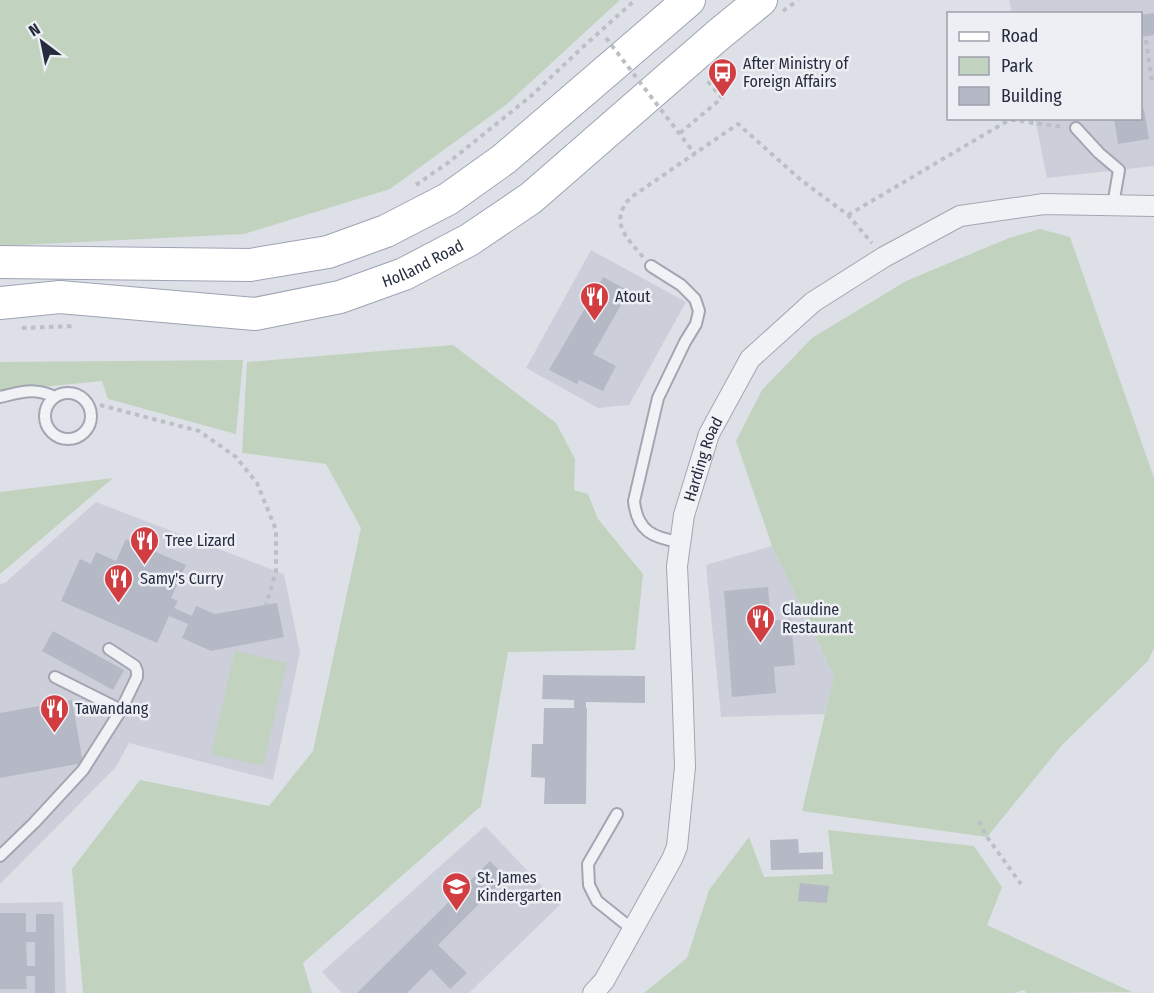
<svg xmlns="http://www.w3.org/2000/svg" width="1154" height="993" viewBox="0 0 1154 993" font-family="'Fira Sans Condensed',sans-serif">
<rect width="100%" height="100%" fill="#dee0e8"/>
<!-- built -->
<path fill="#cccfda" d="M 1009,0 L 1154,0 L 1154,166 L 1047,178 L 1035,119 L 1140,118 L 1140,14 L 1012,13 Z
M 591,250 L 686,302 L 629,405 L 598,408 L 526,368 Z
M 96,502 L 284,574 L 300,652 L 273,780 L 129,743 L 116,767 L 0,884 L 0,584 L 5,583 Z
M 772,546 L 834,676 L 825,714 L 721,717 L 706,565 Z
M 485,826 L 560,905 L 469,993 L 342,993 L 322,972 Z
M 63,902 L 66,993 L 0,993 L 0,903 Z"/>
<!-- green -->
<path fill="#c1d2be" d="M 0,0 L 620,0 L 507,104 L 390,189 L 244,234 L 0,246 Z
M 1040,229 L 1070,237 L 1154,478 L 1154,648 L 1148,661 L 1062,745 L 987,837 L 802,811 L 834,676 L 772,546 L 736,441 L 762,390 L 812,338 L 906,281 L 1009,238 Z
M 453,345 L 556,423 L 575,459 L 574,490 L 588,494 L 598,519 L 643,574 L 635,650 L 508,652 L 481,806 L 303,963 L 312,993 L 83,993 L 72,869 L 140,780 L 269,806 L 313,751 L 361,528 L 326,464 L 242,453 L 247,362 Z
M 243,360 L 236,434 L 108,399 L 102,381 L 0,391 L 0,362 Z
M 113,478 L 0,574 L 0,492 Z
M 235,651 L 287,663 L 263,766 L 211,754 Z
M 828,830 L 974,846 L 1002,887 L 987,925 L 1132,992 L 1026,993 L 1024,990 L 1014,993 L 644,993 L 687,958 L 709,890 L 749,837 L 764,877 L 833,874 Z"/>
<!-- building -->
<path fill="#b5b9c5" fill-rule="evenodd" d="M 1154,13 L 1154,35 L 1140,37 L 1140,15 Z
M 1140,109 L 1144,109 L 1149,139 L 1118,144 L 1114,118 L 1140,118 Z
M 603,277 L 629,291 L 593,354 L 616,366 L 603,391 L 579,380 L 577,384 L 549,370 Z
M 126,539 L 186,565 L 171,598 L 178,601 L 174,608 L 192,616 L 196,606 L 215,614 L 277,603 L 284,637 L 211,651 L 182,638 L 188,624 L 169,616 L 157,643 L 61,601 L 80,559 L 91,564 L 96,552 L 116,561 Z
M 768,587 L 771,621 L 791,619 L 795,665 L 774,667 L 776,693 L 732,697 L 724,591 Z
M 53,631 L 124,670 L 113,690 L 42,651 Z
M 543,675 L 645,676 L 645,703 L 586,702 L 586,708 L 587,708 L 586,804 L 544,804 L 545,778 L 531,777 L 532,744 L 543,744 L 544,708 L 574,708 L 574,700 L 542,699 Z
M 72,700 L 83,763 L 0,778 L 0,713 Z
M 798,839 L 799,853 L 823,852 L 823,869 L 771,870 L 770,840 Z
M 490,861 L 506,877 L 438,945 L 467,973 L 450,989 L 431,969 L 407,993 L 357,993 Z
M 800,883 L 829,886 L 827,903 L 798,901 Z
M 0,913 L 26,913 L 26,932 L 36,932 L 36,914 L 54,914 L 55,993 L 35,993 L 35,976 L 26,976 L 27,989 L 0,989 ZM 26,942 L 35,942 L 35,966 L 27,966 Z"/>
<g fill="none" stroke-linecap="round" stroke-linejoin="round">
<defs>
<path id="service" d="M 1076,128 L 1099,153 L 1119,170 L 1113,205
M 651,266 L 681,285 L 695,299 L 699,311 L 696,324 L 685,342 L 658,398 L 634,501 C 637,531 653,538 680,542
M45 416a23 23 0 1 1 46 0a23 23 0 1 1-46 0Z
M 0,397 C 22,392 33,387 55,397
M 55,677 L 121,710
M 617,814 L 588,864 L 589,885 L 597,901 L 632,929
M 0,856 L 34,823 L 83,770 L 121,710 L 137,677 L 137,671 L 135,666 L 109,649"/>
<g id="minor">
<path id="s1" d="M 593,993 L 604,981 L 672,859 L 677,847 L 685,767 L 682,677 L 677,566 L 684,515 L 709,434 L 750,359 L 813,302 L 884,257 L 960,216 L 1044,204 L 1154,206"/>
</g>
<g id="primary">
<path d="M 0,262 L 250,265 L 328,252 L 386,231 L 448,199 L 504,159 L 689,0"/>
<path id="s2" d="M 0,303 L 60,297 L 255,314 L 340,297 L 404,274 L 469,240 L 531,198 L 717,36 L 761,0"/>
</g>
</defs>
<!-- service casing -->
<use href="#service" stroke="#a3a6b2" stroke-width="14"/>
<!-- minor casing -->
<use href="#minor" stroke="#a3a6b2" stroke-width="22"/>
<!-- primary casing -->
<use href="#primary" stroke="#9da3b4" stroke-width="34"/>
<!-- path -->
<path stroke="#bbbfc6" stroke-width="4" stroke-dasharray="4.5 4.5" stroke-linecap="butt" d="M 783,11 L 798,0
M 1146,40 L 1152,82 L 1154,81
M 680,133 L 722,98 L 706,79
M 416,185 L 449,162 L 531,96 L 584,46 L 635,0
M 848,215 L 1009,120 L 1017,120 L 1026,122 L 1063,127
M 643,257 C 626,237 609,222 630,198 L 738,124 L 801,180 L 848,215 L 872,243
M 22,328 L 75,326
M 100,405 L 199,431 L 236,457 L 257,483 L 276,530 L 276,571 L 266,605
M 979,821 L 987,837 L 1021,884"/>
<!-- service -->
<use href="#service" stroke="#f0f2f6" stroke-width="10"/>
<!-- minor -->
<use href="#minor" stroke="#f0f2f6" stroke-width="20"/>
<!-- primary -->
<use href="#primary" stroke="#fff" stroke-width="32"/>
<!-- path-bridge -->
<path stroke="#bbbfc6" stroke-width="4" stroke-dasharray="4.5 4.5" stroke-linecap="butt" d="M 606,38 L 695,154"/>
</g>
<!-- icons -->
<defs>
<symbol id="bus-pin" viewBox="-11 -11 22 30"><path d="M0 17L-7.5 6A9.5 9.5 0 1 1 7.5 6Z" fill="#d23d41" stroke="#edeff5"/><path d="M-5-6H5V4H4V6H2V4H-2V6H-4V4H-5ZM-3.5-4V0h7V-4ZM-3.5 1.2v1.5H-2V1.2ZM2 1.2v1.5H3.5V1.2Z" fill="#fff"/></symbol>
<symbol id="restaurant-pin" viewBox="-11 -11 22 30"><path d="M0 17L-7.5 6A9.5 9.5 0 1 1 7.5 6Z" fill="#d23d41" stroke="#edeff5"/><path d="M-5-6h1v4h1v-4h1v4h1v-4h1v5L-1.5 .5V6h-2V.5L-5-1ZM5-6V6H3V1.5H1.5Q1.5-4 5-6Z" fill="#fff"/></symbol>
<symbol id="school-pin" viewBox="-11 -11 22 30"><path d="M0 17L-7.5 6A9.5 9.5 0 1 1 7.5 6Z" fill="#d23d41" stroke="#edeff5"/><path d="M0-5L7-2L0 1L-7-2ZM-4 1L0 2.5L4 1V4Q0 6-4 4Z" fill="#fff"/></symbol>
</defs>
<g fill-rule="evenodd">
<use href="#bus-pin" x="706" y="56" width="33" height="45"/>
<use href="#restaurant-pin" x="578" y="280" width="33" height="45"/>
<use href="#restaurant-pin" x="128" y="524" width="33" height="45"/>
<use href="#restaurant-pin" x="102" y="562" width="33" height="45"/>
<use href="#restaurant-pin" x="744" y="602" width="33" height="45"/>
<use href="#restaurant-pin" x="38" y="692" width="33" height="45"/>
<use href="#school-pin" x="440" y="870" width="33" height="45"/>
</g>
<g text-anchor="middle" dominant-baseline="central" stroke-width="5" stroke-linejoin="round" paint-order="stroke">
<!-- poi labels -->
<g font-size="16" fill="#262c3f" stroke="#edeff5" text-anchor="start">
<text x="743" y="63">After Ministry of<tspan x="743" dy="18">Foreign Affairs</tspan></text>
<text x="615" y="296">Atout</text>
<text x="165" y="540">Tree Lizard</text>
<text x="140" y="578">Samy's Curry</text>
<text x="782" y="609">Claudine<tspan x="782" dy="18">Restaurant</tspan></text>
<text x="75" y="708">Tawandang</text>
<text x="477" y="877">St. James<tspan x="477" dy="18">Kindergarten</tspan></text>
</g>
<!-- street labels -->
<g font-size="16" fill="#262c3f" stroke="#edeff5">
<text stroke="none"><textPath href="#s2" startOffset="432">Holland Road</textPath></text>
<text stroke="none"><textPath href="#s1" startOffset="561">Harding Road</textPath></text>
</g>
</g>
<!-- legend -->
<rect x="947" y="12" width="195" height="108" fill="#edeff5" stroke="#9da1ac" stroke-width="1.5"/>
<rect x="959" y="32" width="30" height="9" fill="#ffffff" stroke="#9da1ac" stroke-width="1.5"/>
<text x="1001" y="42" font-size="18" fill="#262c3f">Road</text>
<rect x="959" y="57" width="30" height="18" fill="#c1d2be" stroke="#9da1ac" stroke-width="1.5"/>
<text x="1001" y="72" font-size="18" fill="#262c3f">Park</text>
<rect x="959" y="87" width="30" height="18" fill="#b5b9c5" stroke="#9da1ac" stroke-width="1.5"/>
<text x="1001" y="102" font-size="18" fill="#262c3f">Building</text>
<!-- north arrow -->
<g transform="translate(42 42) rotate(328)" stroke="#edeff5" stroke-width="4.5" paint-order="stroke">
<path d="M0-4.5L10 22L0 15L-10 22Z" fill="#262c3f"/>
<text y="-9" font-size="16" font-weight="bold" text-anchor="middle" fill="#262c3f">N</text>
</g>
</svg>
